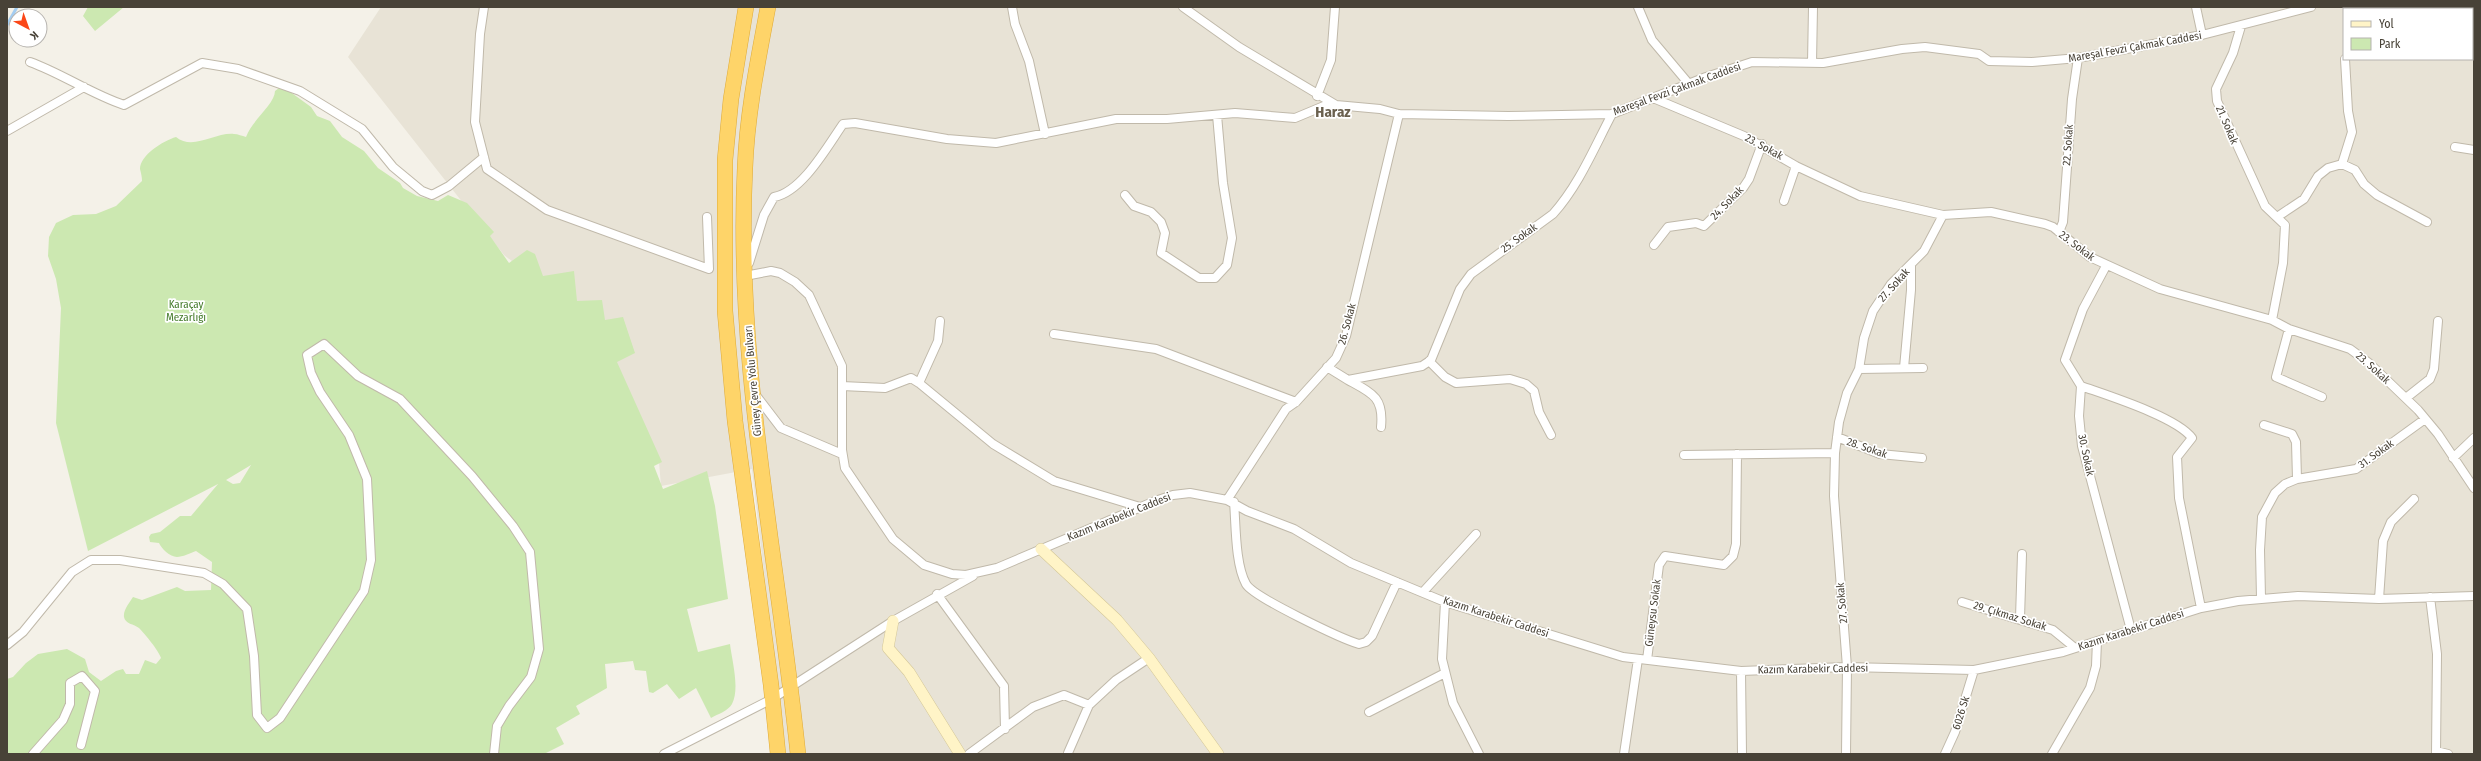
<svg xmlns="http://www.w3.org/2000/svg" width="2481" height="761" viewBox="0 0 2481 761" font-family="'Fira Sans Condensed',sans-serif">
<rect width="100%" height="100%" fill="#f4f1e8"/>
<!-- residential -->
<path fill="#e8e3d6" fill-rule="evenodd" d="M 381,7 L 2474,7 L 2474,754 L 785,754 L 752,469 L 661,486 L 659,462 L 611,368 L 624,348 L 504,255 L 348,57 ZM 2344,9 L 2472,9 L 2472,59 L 2344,59 Z"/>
<!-- green -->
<path fill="#cce8b1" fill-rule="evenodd" d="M 88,7 L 124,7 L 95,31 L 83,16 Z
M 279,88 L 289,91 L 311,107 L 317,116 L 330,121 L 342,137 L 364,151 L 378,168 L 400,183 L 403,188 L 417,196 L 438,201 L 448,195 L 467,203 L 494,232 L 490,236 L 509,263 L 527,250 L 535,254 L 543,276 L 574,271 L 577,301 L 602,300 L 605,320 L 623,317 L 635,353 L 617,362 L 662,462 L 654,466 L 663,489 L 707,471 L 715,506 L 728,599 L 687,609 L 698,652 L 730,644 C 732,661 740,688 732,704 C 728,711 718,714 711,718 L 696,688 L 679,699 L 667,684 L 653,693 L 649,692 L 646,671 L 635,670 L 633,661 L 605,664 L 607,688 L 576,706 L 580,714 L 556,728 L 564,744 L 544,754 L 7,754 L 7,679 L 13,677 L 26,663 L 38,654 L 67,649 L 85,659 L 89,672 L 101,681 L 116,671 L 123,669 L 126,674 L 139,674 L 145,660 L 156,664 L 161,658 C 159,651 145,634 139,628 C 134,624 125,624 124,617 C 123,610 130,602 133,597 L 142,600 L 177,587 L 185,591 L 211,590 L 212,562 L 196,551 C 191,553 182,557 177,557 C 170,557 161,548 159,543 L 150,542 L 149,537 L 151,534 L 160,532 L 180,516 L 191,516 L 218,484 L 88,551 L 56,423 L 61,308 L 56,279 L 48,256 L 49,237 L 56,223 L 73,215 L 96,214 L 116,206 L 142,181 C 142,177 141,173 140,169 C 140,155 163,141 176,137 C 193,151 215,132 234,134 C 238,134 242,136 246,137 C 252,120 275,104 275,91 ZM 251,465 L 240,483 L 233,484 L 226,480 Z"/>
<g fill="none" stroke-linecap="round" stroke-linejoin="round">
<!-- stream -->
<path stroke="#a4cdf1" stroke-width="3" d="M 7,25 L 17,7"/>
<defs>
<path id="street" d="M 484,7 L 480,34 L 475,122 L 487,169 L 547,210 L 709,269 L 707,217
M 1012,7 L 1015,24 L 1029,61 L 1045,134
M 1183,7 L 1239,47 L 1336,105 L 1380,109 L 1399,114 L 1508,116 L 1612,114 L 1706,77 L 1752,62 L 1823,63 L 1902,49 L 1925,47 L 1979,54 L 1989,61 L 2032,62 L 2078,58 L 2202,35 L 2311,7
M 1638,7 L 1652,40 L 1689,84
M 2196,7 L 2202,35
M 2351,9 L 2351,7
M 2241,26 L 2233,53 L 2216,89 L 2217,101 L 2265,206 L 2285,225 L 2283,263 L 2272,320
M 30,62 C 63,74 91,94 124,105 L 202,63 L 238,69 L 300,91 L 362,129 L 393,167 L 422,191 L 432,195 L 449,186 L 484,157
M 1812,63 L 1813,7
M 1317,96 L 1331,60 L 1335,7
M 1653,98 L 1744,136 L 1796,166 L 1860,196 L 1943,215 L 1991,212 L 2045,224 L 2053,227 L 2090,257 L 2160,289 L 2272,320 L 2289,329 L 2350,349 L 2369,363 L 2418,410 L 2438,434 L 2474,488
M 7,131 L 84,87
M 2455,147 L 2474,150
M 2342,164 L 2352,132 L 2348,111 L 2345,59
M 1125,195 L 1134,206 L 1151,212 L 1161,222 L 1165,233 L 1161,253 L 1199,278 L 1215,278 L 1227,265 L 1232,238 L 1223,183 L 1217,115
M 1784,201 L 1796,166
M 2277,217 L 2304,199 L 2318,176 L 2328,168 L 2342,164 L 2355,170 L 2364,184 L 2377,195 L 2427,222
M 2059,232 L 2063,222 L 2072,99 L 2078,58
M 1654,245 L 1668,227 L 1696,223 L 1704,226 L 1743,188 L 1749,179 L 1762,144
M 749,263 L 764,215 L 774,197 C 802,192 827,147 843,124 L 855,123 L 947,139 L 996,143 L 1116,119 L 1167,119 L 1235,113 L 1295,118 L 1331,103
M 2106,266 L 2083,309 L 2065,360 L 2081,386 L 2079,416 L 2082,446 L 2131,630
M 746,274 L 745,276 L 771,271 L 780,273 L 795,282 L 809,295 L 842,366 L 842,450 L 845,468 L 893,539 L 924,565 L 952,574 L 966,575 L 997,568 L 1155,501 L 1173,495 L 1190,493 L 1227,500 L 1247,511 L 1294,529 L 1351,563 L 1445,602 L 1623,657 L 1741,671 L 1847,667 L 1974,670 L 2063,652 L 2201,608 L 2238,601 L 2298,596 L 2379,599 L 2474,596
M 2289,329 L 2276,377 L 2322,397
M 1054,334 L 1156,349 L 1296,402
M 1429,361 L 1445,377 L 1456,383 L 1510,379 L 1526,384 L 1534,391 L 1539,412 L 1551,435
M 1327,367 L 1348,380 L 1422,366 L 1431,360 L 1460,289 L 1471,274 L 1553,214 C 1579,185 1594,148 1612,114
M 1904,368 L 1911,290 L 1911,266
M 1859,369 L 1923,368
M 1348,380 C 1372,393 1384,397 1381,427
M 919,383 L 938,341 L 940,321
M 842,386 L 885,388 L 911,378 L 919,383 L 993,444 L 1054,481 L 1140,507
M 2081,386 C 2106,395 2177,417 2192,438 L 2177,457 L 2179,498 L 2201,608
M 755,394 L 781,428 L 842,454
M 2406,398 L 2430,379 L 2434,369 L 2438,321
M 2264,425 L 2292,434 L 2296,442 L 2297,479
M 1837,437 L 1880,454 L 1922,458
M 1684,455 L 1835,453
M 2453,458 L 2474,438
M 1227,500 L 1286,409 L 1296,402 L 1336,358 L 1346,336 L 1399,114
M 1234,502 C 1236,525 1235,564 1246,584 C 1253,597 1342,639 1359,644 L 1366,642 L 1372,636 L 1397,582
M 1423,592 L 1476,534
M 937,594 L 1004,686 L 1005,729
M 2430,597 L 2437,654 L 2436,754
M 2261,598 L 2260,550 L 2262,517 L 2275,493 L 2285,484 L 2297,479 L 2356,469 L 2425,419
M 2379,599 L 2383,541 L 2391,522 L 2414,499
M 1445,602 L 1442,659 L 1453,703 L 1479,754
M 1962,602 L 2053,630 L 2075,648
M 2020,618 L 2022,554
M 7,645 L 23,632 L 72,572 L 91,560 L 120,560 L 204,573 L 223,584 L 247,609 L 254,656 L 257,715 L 267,728 L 280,718 L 364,591 L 371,560 L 367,479 L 349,435 L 320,392 L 311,373 L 307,355 L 324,344 L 358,376 L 400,399 L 472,476 L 513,526 L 530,552 L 539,649 L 531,677 L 509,706 L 497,726 L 494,754
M 1647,660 L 1659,565 L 1665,556 L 1724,565 L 1733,556 L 1736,544 L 1737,454
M 1741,671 L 1742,754
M 1369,712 L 1445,673
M 2436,751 L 2448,754
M 1068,753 L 1089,705 L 1116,680 L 1149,658
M 33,754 L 63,720 L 70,704 L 70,683 L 82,676 L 95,691 L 81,745
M 664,754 L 772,699 L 893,621 L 973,576
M 969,754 L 1033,707 L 1064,695 L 1089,705
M 1624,754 L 1638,659
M 1846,754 L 1847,667 L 1834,496 L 1835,453 L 1839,422 L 1847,393 L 1859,369 L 1864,338 L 1873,311 L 1891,284 L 1924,251 L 1943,215
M 1945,754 L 1955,732 L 1974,670
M 2052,754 L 2090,688 L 2096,666 L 2097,641"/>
<path id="secondary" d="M 1041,549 L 1117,620 L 1149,658 L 1218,754
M 893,621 L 888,648 L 909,672 L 960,754"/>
<path id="highway" d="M 746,7 L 731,99 L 725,160 L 725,311 L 735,421 L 771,685 L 778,754
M 768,7 C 758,60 747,114 745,168 C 735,364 778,559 798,754"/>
</defs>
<!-- street casing -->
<use href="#street" stroke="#c0b9aa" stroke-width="10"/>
<!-- secondary casing -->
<use href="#secondary" stroke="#d4c798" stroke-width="12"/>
<!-- highway casing -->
<use href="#highway" stroke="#deaa38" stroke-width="16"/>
<!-- street -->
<use href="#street" stroke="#fff" stroke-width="8"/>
<!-- secondary -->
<use href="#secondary" stroke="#fff4c7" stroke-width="11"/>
<!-- highway -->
<use href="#highway" stroke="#fed469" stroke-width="15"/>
</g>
<g text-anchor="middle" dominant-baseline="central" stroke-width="3.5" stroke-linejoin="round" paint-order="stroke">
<!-- street labels -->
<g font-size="11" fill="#484237" stroke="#fff">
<text transform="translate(2135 47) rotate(-10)">Mareşal Fevzi Çakmak Caddesi</text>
<text transform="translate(1677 89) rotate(-20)">Mareşal Fevzi Çakmak Caddesi</text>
<text transform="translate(2227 125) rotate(67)">21. Sokak</text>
<text transform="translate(2068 145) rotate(-86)">22. Sokak</text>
<text transform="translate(1764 147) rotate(29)">23. Sokak</text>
<text transform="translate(1727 203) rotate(-46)">24. Sokak</text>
<text transform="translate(1519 238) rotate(-36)">25. Sokak</text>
<text transform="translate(2077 246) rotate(37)">23. Sokak</text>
<text transform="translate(1894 285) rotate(-48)">27. Sokak</text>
<text transform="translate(1347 324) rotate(-75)">26. Sokak</text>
<text transform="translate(2373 368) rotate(42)">23. Sokak</text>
<text transform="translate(753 381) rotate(-95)">Güney Çevre Yolu Bulvarı</text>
<text transform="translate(1867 448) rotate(19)">28. Sokak</text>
<text transform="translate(2376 454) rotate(-36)">31. Sokak</text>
<text transform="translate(2086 455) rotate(78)">30. Sokak</text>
<text transform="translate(1119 517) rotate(-22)">Kazım Karabekir Caddesi</text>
<text transform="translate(1842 603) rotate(-95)">27. Sokak</text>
<text transform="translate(1653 613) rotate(-83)">Güneysu Sokak</text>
<text transform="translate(2010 616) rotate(17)">29. Çıkmaz Sokak</text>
<text transform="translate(1496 617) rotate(18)">Kazım Karabekir Caddesi</text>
<text transform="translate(2131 630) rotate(-18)">Kazım Karabekir Caddesi</text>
<text transform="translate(1813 669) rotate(-1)">Kazım Karabekir Caddesi</text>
<text transform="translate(1961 713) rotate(-73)">6026 Sk</text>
</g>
<!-- park labels -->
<g font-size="11" fill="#437a29" stroke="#fff">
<text x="186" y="304">Karaçay<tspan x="186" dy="13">Mezarlığı</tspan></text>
</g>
<!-- district labels -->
<g font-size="15" font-weight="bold" fill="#6a604e" stroke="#fff">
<text x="1333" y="112">Haraz</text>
</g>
</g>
<!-- border -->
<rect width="2481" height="761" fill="none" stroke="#484237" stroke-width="16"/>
<!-- legend -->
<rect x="2343" y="8" width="130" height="52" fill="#ffffff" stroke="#b6b3af"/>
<rect x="2351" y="21" width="20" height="6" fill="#fff4c7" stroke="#b6b3af"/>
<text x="2379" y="28" font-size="12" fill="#484237">Yol</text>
<rect x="2351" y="38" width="20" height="12" fill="#cce8b1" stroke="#b6b3af"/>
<text x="2379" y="48" font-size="12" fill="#484237">Park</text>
<!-- north arrow -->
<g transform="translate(28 28) rotate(139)"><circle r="19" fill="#ffffff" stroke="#b6b3af"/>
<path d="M0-3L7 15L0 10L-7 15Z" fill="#fb4718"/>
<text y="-6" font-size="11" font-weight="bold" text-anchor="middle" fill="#484237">K</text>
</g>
</svg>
